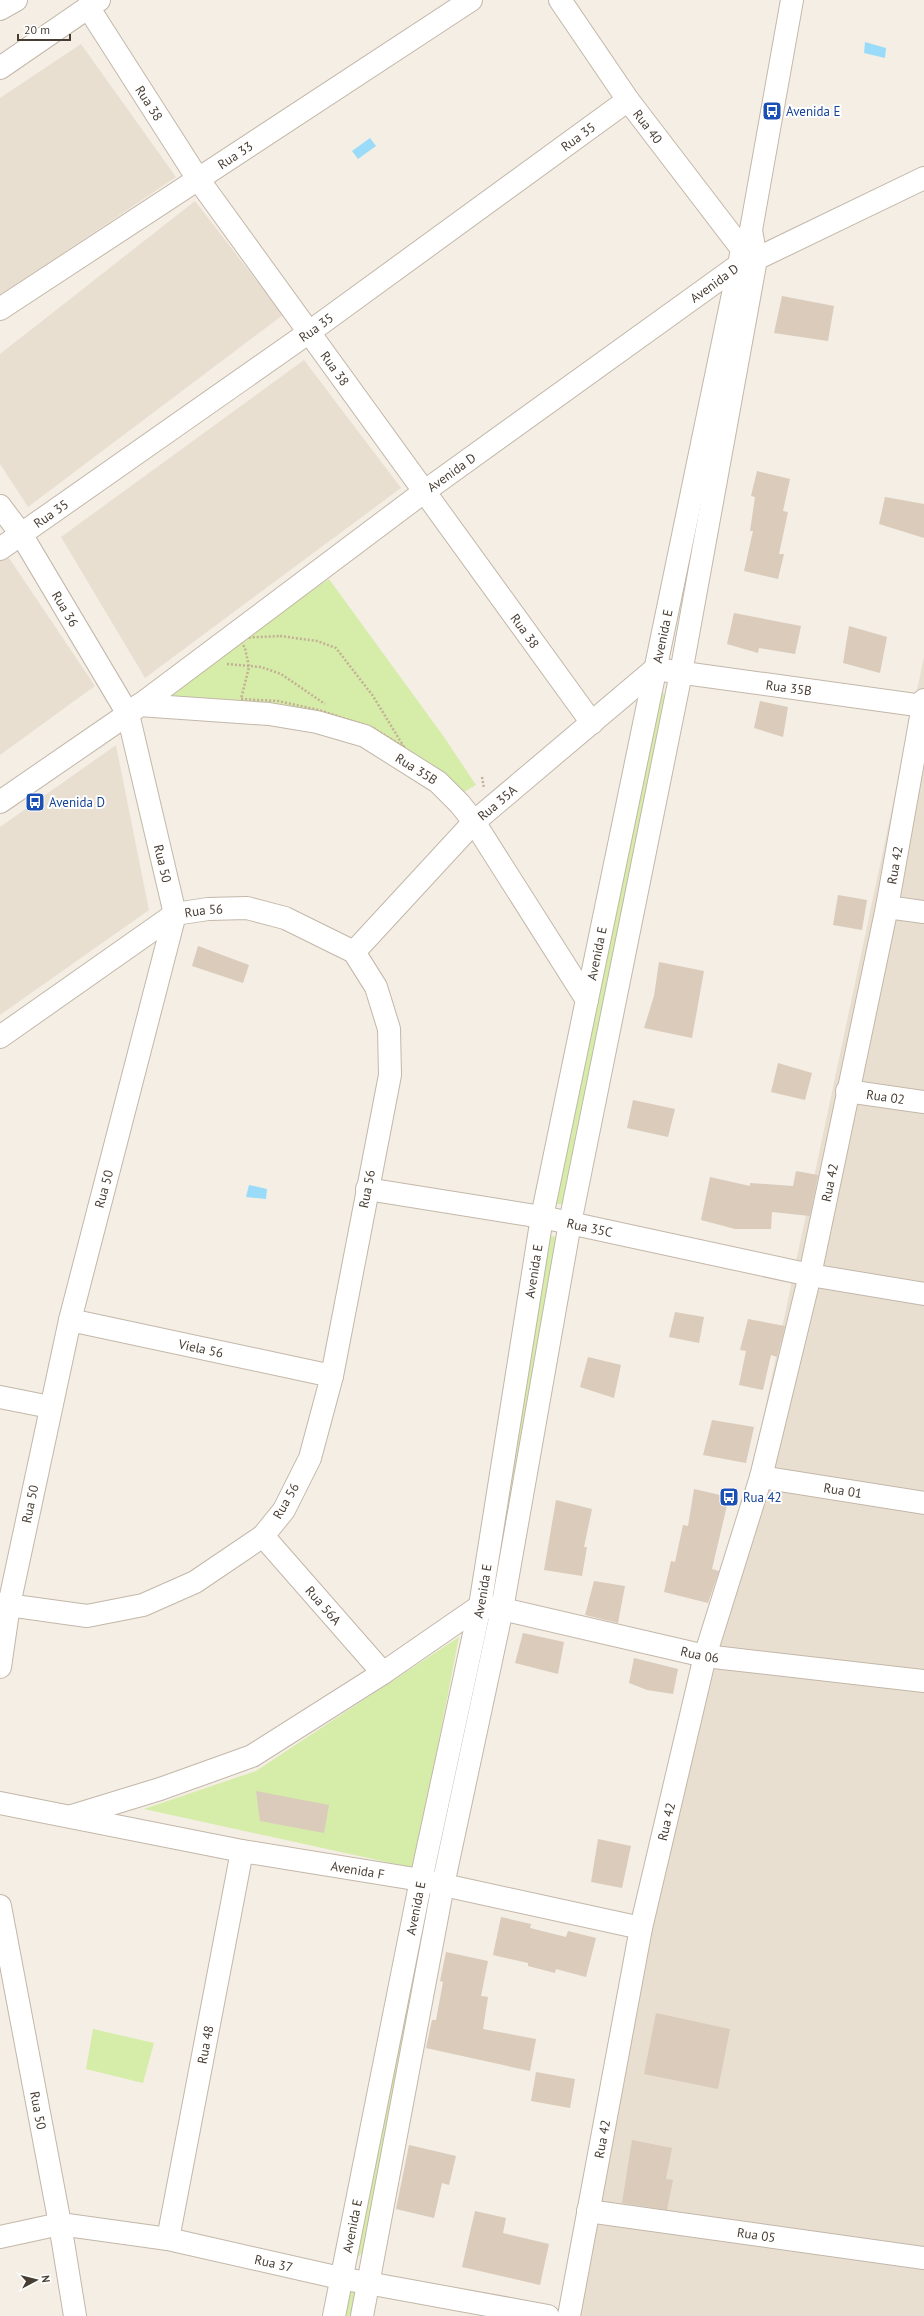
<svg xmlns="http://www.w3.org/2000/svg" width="924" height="2316" viewBox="0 0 924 2316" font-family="'PT Sans',sans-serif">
<rect width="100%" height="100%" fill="#f4eee4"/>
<!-- residential -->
<path fill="#e9dfd1" d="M 81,44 L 176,177 L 0,296 L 0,98 Z
M 195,201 L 283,315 L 28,507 L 0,464 L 0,354 Z
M 304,360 L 401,488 L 145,678 L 61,537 Z
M 7,555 L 95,686 L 0,755 L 0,560 Z
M 924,657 L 924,2316 L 569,2316 L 588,2211 L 752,1470 Z
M 116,745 L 149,910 L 0,1015 L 0,827 Z"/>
<!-- green -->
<path fill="#d5eda8" d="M 329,579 L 444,737 L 476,785 L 464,792 L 371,730 L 283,705 L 170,704 L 167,688 Z
M 661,692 L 664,694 L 664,703 L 564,1204 L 555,1204 Z
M 551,1236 L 556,1237 L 497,1568 L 549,1238 Z
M 459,1637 L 414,1868 L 144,1809 L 256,1771 Z
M 424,1903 L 429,1903 L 363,2252 L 359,2256 L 356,2255 Z
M 93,2029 L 154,2043 L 143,2083 L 86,2069 Z
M 343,2287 L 357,2291 L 352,2316 L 337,2316 Z"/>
<!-- water -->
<path fill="#99dbf8" d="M 865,42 L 886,48 L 885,58 L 864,53 Z
M 370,138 L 376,146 L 358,159 L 352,151 Z
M 249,1185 L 267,1189 L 266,1199 L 246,1197 Z"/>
<!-- building -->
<path fill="#dacbbb" d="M 782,296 L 834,306 L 828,341 L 774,333 Z
M 757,471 L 790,479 L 783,511 L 788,512 L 779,554 L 784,554 L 778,579 L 744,571 L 753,531 L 750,531 L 755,497 L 751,496 Z
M 885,497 L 924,504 L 924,538 L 879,524 Z
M 734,613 L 801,626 L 795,654 L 759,648 L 758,653 L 727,644 Z
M 849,626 L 887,637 L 880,673 L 843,663 Z
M 760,701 L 788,707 L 783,737 L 754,728 Z
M 838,895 L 867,900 L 862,930 L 833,925 Z
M 198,946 L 249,965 L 243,983 L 192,966 Z
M 659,962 L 704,971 L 692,1038 L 644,1028 L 654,996 Z
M 778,1063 L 812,1073 L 805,1100 L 771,1092 Z
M 633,1100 L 675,1109 L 668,1137 L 627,1128 Z
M 796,1171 L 818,1175 L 810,1216 L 772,1212 L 771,1229 L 735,1229 L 701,1220 L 710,1177 L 750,1186 L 750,1183 L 793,1186 Z
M 675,1312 L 704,1317 L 699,1343 L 669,1337 Z
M 748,1319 L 785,1326 L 777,1357 L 771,1355 L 763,1390 L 739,1385 L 746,1351 L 740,1350 Z
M 588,1357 L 621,1365 L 614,1398 L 580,1387 Z
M 712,1420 L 754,1427 L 746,1463 L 703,1455 Z
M 694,1489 L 729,1497 L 712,1569 L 719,1571 L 708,1603 L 664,1592 L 671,1561 L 675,1562 L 683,1525 L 688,1526 Z
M 556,1500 L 592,1509 L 584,1547 L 587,1547 L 582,1576 L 544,1570 Z
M 594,1581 L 625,1586 L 618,1623 L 585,1615 Z
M 523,1633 L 564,1642 L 558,1674 L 515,1663 Z
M 634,1658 L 678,1669 L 673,1694 L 647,1690 L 629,1683 Z
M 256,1791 L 329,1805 L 324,1833 L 260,1821 Z
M 598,1839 L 631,1846 L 622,1888 L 591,1882 Z
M 501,1917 L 531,1924 L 530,1928 L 566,1937 L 568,1931 L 596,1938 L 586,1977 L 556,1969 L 555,1973 L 528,1966 L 528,1963 L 493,1955 Z
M 446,1952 L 488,1961 L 481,1996 L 488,1997 L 483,2029 L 536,2039 L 530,2071 L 426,2048 L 432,2020 L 436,2020 L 443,1982 L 440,1981 Z
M 656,2013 L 730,2029 L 718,2089 L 644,2074 Z
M 536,2072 L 575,2079 L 570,2108 L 531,2101 Z
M 632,2140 L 672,2148 L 666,2179 L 673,2180 L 667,2210 L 622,2203 Z
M 409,2145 L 456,2156 L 449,2185 L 442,2183 L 434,2218 L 396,2209 Z
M 475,2211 L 506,2218 L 503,2233 L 549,2244 L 540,2285 L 462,2267 Z"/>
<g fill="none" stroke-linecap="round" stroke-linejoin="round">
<defs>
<g id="minor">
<path id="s1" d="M 560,0 L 628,100 L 742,249"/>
<path id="s2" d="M 88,7 L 198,179 L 592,723"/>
<path d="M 0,9 L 16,0"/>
<path d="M 0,68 L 99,0"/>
<path id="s3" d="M 0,309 L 471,0"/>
<path id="s4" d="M 0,506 L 21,534 L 128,714 L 175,914 L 70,1320 L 9,1605 L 0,1667"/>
<path id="s5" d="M 0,549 L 308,333 L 628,100"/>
<path id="s6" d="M 139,705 L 269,714 L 317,722 L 365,736 L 438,782 L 460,804 L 474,822 L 587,1000"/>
<path id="s7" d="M 0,802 L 128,714 L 425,491 L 739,265 L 756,259 L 924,178"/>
<path d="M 887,907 L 924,912"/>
<path id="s8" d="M 354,952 L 474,822 L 655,669 L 924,706"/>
<path id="s9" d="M 0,1037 L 175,914 L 208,909 L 247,908 L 285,918 L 354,952 L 376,987 L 389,1029 L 390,1075 L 332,1376 L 310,1458 L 284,1510 L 263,1536 L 195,1582 L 143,1605 L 87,1616 L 0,1604"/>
<path id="s10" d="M 847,1091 L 924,1102"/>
<path id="s11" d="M 367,1189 L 542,1217 L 810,1275 L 924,1294"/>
<path id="s12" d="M 70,1320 L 332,1376"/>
<path d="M 0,1397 L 50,1407"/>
<path id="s13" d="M 761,1477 L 924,1503"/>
<path id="s14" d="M 263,1536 L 383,1673"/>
<path id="s15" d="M 0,1803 L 242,1851 L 421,1880 L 641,1928"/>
<path id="s16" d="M 72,1816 L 160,1789 L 252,1756 L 383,1673 L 480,1606 L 502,1609 L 705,1656 L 924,1681"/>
<path id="s17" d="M 0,1906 L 60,2224 L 75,2316"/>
<path id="s18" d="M 588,2211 L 924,2258"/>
<path id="s19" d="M 0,2237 L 60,2224 L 168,2239 L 340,2278 L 548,2316"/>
<path id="s20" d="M 168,2239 L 242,1851"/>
<path id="s21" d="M 334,2316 L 421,1880 L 480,1606 L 542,1217 L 739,265 L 742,249 L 751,230 L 792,0"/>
<path d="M 362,2316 L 443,1885 L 502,1609 L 570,1223 L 681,673 L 756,259 L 751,230"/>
<path id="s22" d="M 569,2316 L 641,1928 L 705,1656 L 761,1477 L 810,1275 L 887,907 L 924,700"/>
</g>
</defs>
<!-- minor casing -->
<use href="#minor" stroke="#c3b7a9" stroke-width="24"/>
<!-- path -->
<path stroke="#c4af95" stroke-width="2.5" stroke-dasharray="2 2" stroke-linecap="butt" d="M 280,636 L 317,641 L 336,648 L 373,696 L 404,747 L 373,728 L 319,710 L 278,701 L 241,699 L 249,667 L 245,648 L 239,638 Z
M 227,664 L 261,667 L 281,674 L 325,704
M 482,777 L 484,788"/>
<!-- minor -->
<use href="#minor" stroke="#fff" stroke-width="22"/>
</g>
<!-- icons -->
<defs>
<symbol id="bus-square" viewBox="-11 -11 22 22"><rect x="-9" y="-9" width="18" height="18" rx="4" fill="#1a4fb4" stroke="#fff"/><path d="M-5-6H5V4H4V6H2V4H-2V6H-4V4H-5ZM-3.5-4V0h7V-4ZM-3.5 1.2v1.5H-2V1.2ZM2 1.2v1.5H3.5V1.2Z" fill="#fff"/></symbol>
</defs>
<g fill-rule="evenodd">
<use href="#bus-square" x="761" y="100" width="22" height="22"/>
<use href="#bus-square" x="24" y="791" width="22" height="22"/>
<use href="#bus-square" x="718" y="1486" width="22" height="22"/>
</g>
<g text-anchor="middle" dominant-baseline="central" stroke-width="4" stroke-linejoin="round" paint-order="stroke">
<!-- street labels -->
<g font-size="13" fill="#473d33" stroke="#fff">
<text stroke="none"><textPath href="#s2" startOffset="114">Rua 38</textPath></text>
<text stroke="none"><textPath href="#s1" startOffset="154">Rua 40</textPath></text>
<text stroke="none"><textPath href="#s5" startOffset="710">Rua 35</textPath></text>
<text stroke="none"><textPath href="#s3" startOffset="281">Rua 33</textPath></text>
<text stroke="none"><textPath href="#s7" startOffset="883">Avenida D</textPath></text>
<text stroke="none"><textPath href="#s5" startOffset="386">Rua 35</textPath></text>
<text stroke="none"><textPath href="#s2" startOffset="438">Rua 38</textPath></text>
<text stroke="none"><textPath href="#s7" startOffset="559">Avenida D</textPath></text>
<text stroke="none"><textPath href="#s5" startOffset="62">Rua 35</textPath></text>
<text stroke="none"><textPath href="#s4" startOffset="122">Rua 36</textPath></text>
<text stroke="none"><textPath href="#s2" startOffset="762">Rua 38</textPath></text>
<text stroke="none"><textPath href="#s21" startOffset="1712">Avenida E</textPath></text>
<text stroke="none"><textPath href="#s8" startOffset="549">Rua 35B</textPath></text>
<text stroke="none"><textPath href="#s6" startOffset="290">Rua 35B</textPath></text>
<text stroke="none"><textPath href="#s8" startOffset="207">Rua 35A</textPath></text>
<text stroke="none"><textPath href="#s4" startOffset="398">Rua 50</textPath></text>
<text stroke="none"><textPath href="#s22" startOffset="1488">Rua 42</textPath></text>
<text stroke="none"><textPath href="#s9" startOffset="243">Rua 56</textPath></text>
<text stroke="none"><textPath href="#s21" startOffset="1388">Avenida E</textPath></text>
<text stroke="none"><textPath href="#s10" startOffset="39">Rua 02</textPath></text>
<text stroke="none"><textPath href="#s22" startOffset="1164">Rua 42</textPath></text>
<text transform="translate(104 1189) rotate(-75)">Rua 50</text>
<text transform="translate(367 1189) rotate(-79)">Rua 56</text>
<text stroke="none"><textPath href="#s11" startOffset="226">Rua 35C</textPath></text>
<text stroke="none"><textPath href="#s21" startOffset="1064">Avenida E</textPath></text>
<text stroke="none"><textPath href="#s12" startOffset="134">Viela 56</textPath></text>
<text stroke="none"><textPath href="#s13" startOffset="83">Rua 01</textPath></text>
<text transform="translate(286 1501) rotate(-60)">Rua 56</text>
<text transform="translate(30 1504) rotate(-78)">Rua 50</text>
<text stroke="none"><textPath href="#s21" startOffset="740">Avenida E</textPath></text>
<text stroke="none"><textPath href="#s14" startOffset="92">Rua 56A</textPath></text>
<text stroke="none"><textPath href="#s16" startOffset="688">Rua 06</textPath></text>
<text stroke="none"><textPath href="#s22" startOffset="504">Rua 42</textPath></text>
<text stroke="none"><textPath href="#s15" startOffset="364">Avenida F</textPath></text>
<text stroke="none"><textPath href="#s21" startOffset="416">Avenida E</textPath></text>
<text stroke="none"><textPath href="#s20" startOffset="198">Rua 48</textPath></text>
<text stroke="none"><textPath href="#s17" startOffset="208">Rua 50</textPath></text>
<text stroke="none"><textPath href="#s22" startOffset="180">Rua 42</textPath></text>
<text stroke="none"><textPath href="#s21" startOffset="92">Avenida E</textPath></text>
<text stroke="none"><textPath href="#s18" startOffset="170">Rua 05</textPath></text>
<text stroke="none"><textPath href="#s19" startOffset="279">Rua 37</textPath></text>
</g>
<!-- transit labels -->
<g font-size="13" fill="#164399" stroke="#fff" text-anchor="start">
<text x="786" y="111">Avenida E</text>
<text x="49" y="802">Avenida D</text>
<text x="743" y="1497">Rua 42</text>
</g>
</g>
<!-- north arrow -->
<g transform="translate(36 2280) rotate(83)" stroke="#ffffff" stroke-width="3" paint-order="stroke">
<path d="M0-3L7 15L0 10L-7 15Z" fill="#473d33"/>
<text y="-6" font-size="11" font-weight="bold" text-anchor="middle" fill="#473d33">N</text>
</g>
<!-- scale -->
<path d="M18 34v6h52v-6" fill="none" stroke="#473d33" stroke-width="2"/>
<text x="24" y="34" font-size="12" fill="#473d33" stroke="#ffffff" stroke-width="3" paint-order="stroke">20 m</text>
</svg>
